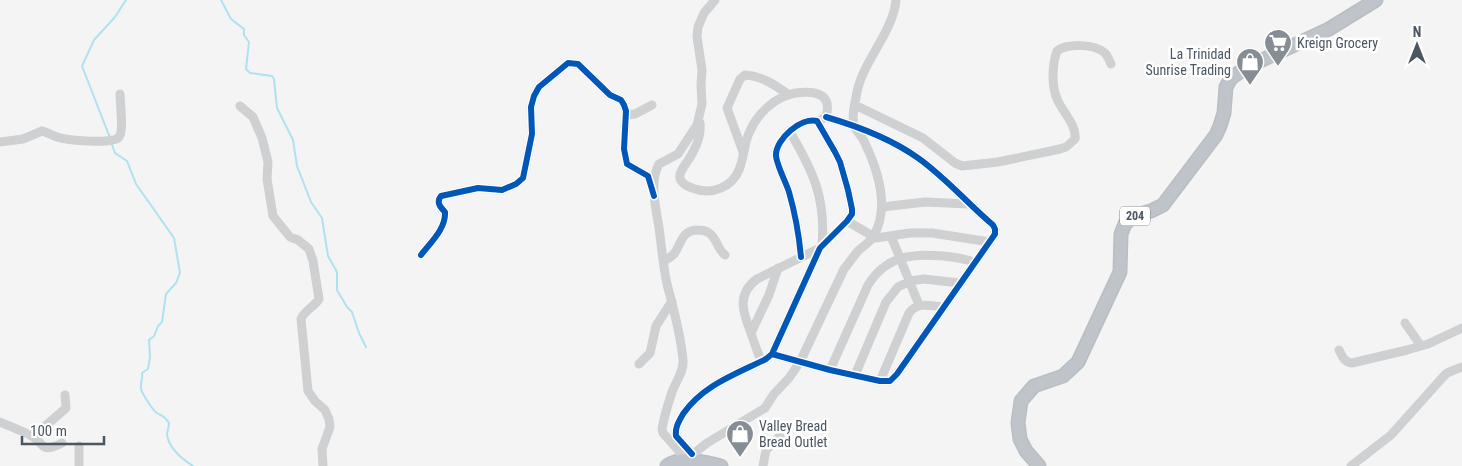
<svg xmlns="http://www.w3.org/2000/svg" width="1462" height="466" viewBox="0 0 1462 466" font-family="'Roboto Condensed',sans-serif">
<rect width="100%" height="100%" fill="#f4f4f4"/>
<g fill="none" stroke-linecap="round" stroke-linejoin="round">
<!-- stream -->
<path stroke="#aee2f0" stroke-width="2" d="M 221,0 L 231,19 L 244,29 L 244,35 L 249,42 L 246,69 L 250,73 L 272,76 L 274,79 L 277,108 L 293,140 L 297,166 L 311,202 L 322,218 L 328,256 L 337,272 L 337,290 L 347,307 L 352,312 L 359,333 L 366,347
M 110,138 L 82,66 L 94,40 L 115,17 L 126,0
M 111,142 L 115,153 L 127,161 L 136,184 L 174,238 L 180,273 L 176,283 L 166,294 L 162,322 L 158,326 L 154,336 L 149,340 L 150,357 L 148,369 L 142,373 C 143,379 140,384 141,389 C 142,393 153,411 157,413 C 163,417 164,415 169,423 C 169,427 167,431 167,435 C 169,448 182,459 193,466"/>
<defs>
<path id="highway" d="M 667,466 C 683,455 703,462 721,466
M 1039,466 L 1026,451 L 1020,439 L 1018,423 L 1021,401 L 1034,386 L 1063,376 L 1078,362 L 1120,272 L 1121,234 L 1125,224 L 1135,215 L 1151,211 L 1163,205 L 1216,135 L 1220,126 L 1224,113 L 1226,87 L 1231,78 L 1247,67 L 1329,29 L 1376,0"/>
</defs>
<!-- highway casing -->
<use href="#highway" stroke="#b9bec3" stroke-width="15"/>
<!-- minor -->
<path stroke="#ced0d2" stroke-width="9" d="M 855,105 L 923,138 L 955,163 L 962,166 L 998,162 L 1060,149 L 1066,147 L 1075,139 C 1077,126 1063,112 1058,101 C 1051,87 1052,65 1057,51 C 1068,43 1095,44 1105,53 C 1108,56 1109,60 1111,64
M 240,106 L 253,117 L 262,138 L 268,162 L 267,179 L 273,216 L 290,237 L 298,240 L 309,249 L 313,261 L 319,299 C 314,307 304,311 301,319 L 308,391 L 315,401 L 325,410 L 329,419 L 330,427 L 322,449 L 323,466
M 626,115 L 635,114 L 652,105
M 700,123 C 701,133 698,143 693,152 C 686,167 666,180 695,189 C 712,195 732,187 739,170 C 744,158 744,144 749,133 C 757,114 775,96 796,93 C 804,92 816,92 822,96 C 829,101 828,110 826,117 L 822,119
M 790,132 C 813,171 826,198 822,245
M 0,142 L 23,139 L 42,131 C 47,132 51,135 57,137 C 66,140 113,145 119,137 C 124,131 120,103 120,94
M 743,152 L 727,108 L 740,79 L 745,75 C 762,76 775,85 789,95
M 882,207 L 925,202 L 968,204
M 847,221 L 876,238 L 910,233 L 932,233 L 990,242
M 891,236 L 919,305
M 421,255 C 430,243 446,229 445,212 C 440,207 436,202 441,196 L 478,188 L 502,190 L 516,184 L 523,178 L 532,134 L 531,107 L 534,96 L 539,87 L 568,63 L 578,64 L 610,95 L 621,100 L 624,105 L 626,111 L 624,149 L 627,164 L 648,176 L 652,188
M 664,261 C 668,259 671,257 674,254 C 682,243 681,231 697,230 C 702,230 705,230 709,233 C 717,238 717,249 725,255
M 1405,323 L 1421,346
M 751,333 L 769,295 L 778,268
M 1339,350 C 1342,356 1344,362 1352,363 L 1407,350 L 1428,344 L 1462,328
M 772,354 L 830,370 L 880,381 L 890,381 L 897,374 L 995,234 L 995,229 L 993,225 C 968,204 945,177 918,158 C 890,138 857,126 826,117
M 762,361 C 757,353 755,344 752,336 C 744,315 735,295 757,279 L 820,248
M 639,364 L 650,353 L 656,326 L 672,301
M 830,370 L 868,285 C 886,256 912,253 943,256 C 954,257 965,259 974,262
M 855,375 L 886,302 L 898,287 L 910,281 L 924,279 L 959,283
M 880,381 L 909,313 C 918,301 931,306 944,307
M 0,422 C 9,426 22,431 30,435 C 46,444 40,454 62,443
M 32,436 L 43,428 L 66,408 L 65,395
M 79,446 L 79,466
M 692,454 L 676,436 C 675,427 679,421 683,414 C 703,385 736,374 766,359 L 772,354 L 820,248 L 847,221 L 852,214 L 852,209 L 848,190 L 840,162 L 835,152 L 817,121 C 801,117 776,139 776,155 C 776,164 786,182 789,192 C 795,213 799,235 801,257
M 688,458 L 707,443 L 765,408 L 774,394 L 789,378 L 800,362 L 844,269 C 849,263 853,257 858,251 C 863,246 871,242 874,235 C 890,207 877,168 864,141 C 861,135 855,130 854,125 C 852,117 854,106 856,98 C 860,63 893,34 896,0
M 684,460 L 679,451 L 663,433 L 662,429 C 664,417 668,404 672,392 C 676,381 684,372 683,360 C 681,337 674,310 668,288 C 663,269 662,248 659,228 C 656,208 649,182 659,164 L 678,154 L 697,125 L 702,104 L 701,85 L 702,70 L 697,37 L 698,27 L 704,13 L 715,0
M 763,466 L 766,450 L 780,436 L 781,430
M 1351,466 L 1391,435 L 1443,377 L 1447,373 L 1462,367"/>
<!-- highway -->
<use href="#highway" stroke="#bec4c9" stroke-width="12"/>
<defs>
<path id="cycleway" d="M 421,255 C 430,243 446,229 445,212 C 440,207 436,202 441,196 L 478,188 L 502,190 L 516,184 L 523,178 L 532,134 L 531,107 L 534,96 L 539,87 L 568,63 L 578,64 L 610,95 L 621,100 L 624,105 L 626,111 L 624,149 L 627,164 L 648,176 L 654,196
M 772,354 L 830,370 L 880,381 L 890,381 L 897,374 L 995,234 L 995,229 L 993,225 C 968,204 945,177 918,158 C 890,138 857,126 826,117
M 692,454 L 676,436 C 675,427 679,421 683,414 C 703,385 736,374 766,359 L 772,354 L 820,248 L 847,221 L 852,214 L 852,209 L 848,190 L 840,162 L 835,152 L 817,121 C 801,117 776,139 776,155 C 776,164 786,182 789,192 C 795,213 799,235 801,257"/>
</defs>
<!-- cycleway casing -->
<use href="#cycleway" stroke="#fff" stroke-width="9"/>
<!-- cycleway -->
<use href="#cycleway" stroke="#0057b8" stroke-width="6"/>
</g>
<!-- icons -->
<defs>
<symbol id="supermarket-pin" viewBox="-11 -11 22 30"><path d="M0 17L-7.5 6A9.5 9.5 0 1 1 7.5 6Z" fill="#868d94" stroke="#fff"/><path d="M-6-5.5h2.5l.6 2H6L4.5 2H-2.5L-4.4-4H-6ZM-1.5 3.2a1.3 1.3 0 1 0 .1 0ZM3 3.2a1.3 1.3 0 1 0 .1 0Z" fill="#fff"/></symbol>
<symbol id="shop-pin" viewBox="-11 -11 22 30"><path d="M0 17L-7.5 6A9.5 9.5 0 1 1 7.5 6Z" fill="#868d94" stroke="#fff"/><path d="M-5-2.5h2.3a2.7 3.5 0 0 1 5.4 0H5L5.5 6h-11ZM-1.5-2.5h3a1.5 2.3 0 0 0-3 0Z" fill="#fff"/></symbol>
</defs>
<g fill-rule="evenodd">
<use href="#supermarket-pin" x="1262" y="27" width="32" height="43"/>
<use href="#shop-pin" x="1234" y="46" width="32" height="43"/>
<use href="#shop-pin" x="724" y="418" width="32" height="43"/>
</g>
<g text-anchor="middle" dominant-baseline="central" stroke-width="5" stroke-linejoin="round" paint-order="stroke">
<!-- shield labels -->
<rect fill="#fff" stroke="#808990" stroke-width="1" x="1120" y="206.5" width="30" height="19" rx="4"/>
<g font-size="12" font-weight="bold" fill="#4a5661">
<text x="1135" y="216">204</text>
</g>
<!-- poi labels -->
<g font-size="14" fill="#4a5661" stroke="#fff" text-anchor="start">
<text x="1297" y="43">Kreign Grocery</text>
<text x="1231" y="54" text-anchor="end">La Trinidad<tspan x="1231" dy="16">Sunrise Trading</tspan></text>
<text x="759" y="426">Valley Bread<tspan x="759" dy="16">Bread Outlet</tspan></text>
</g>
</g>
<!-- north arrow -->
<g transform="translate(1417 45)" stroke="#ffffff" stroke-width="4" paint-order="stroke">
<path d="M0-4L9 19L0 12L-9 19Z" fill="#4a5661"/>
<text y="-8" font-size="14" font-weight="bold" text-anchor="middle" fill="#4a5661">N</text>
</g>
<!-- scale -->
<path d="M22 436v8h82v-8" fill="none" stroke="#4a5661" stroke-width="2.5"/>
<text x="30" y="436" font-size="15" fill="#4a5661" stroke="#ffffff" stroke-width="4" paint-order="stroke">100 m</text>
</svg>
